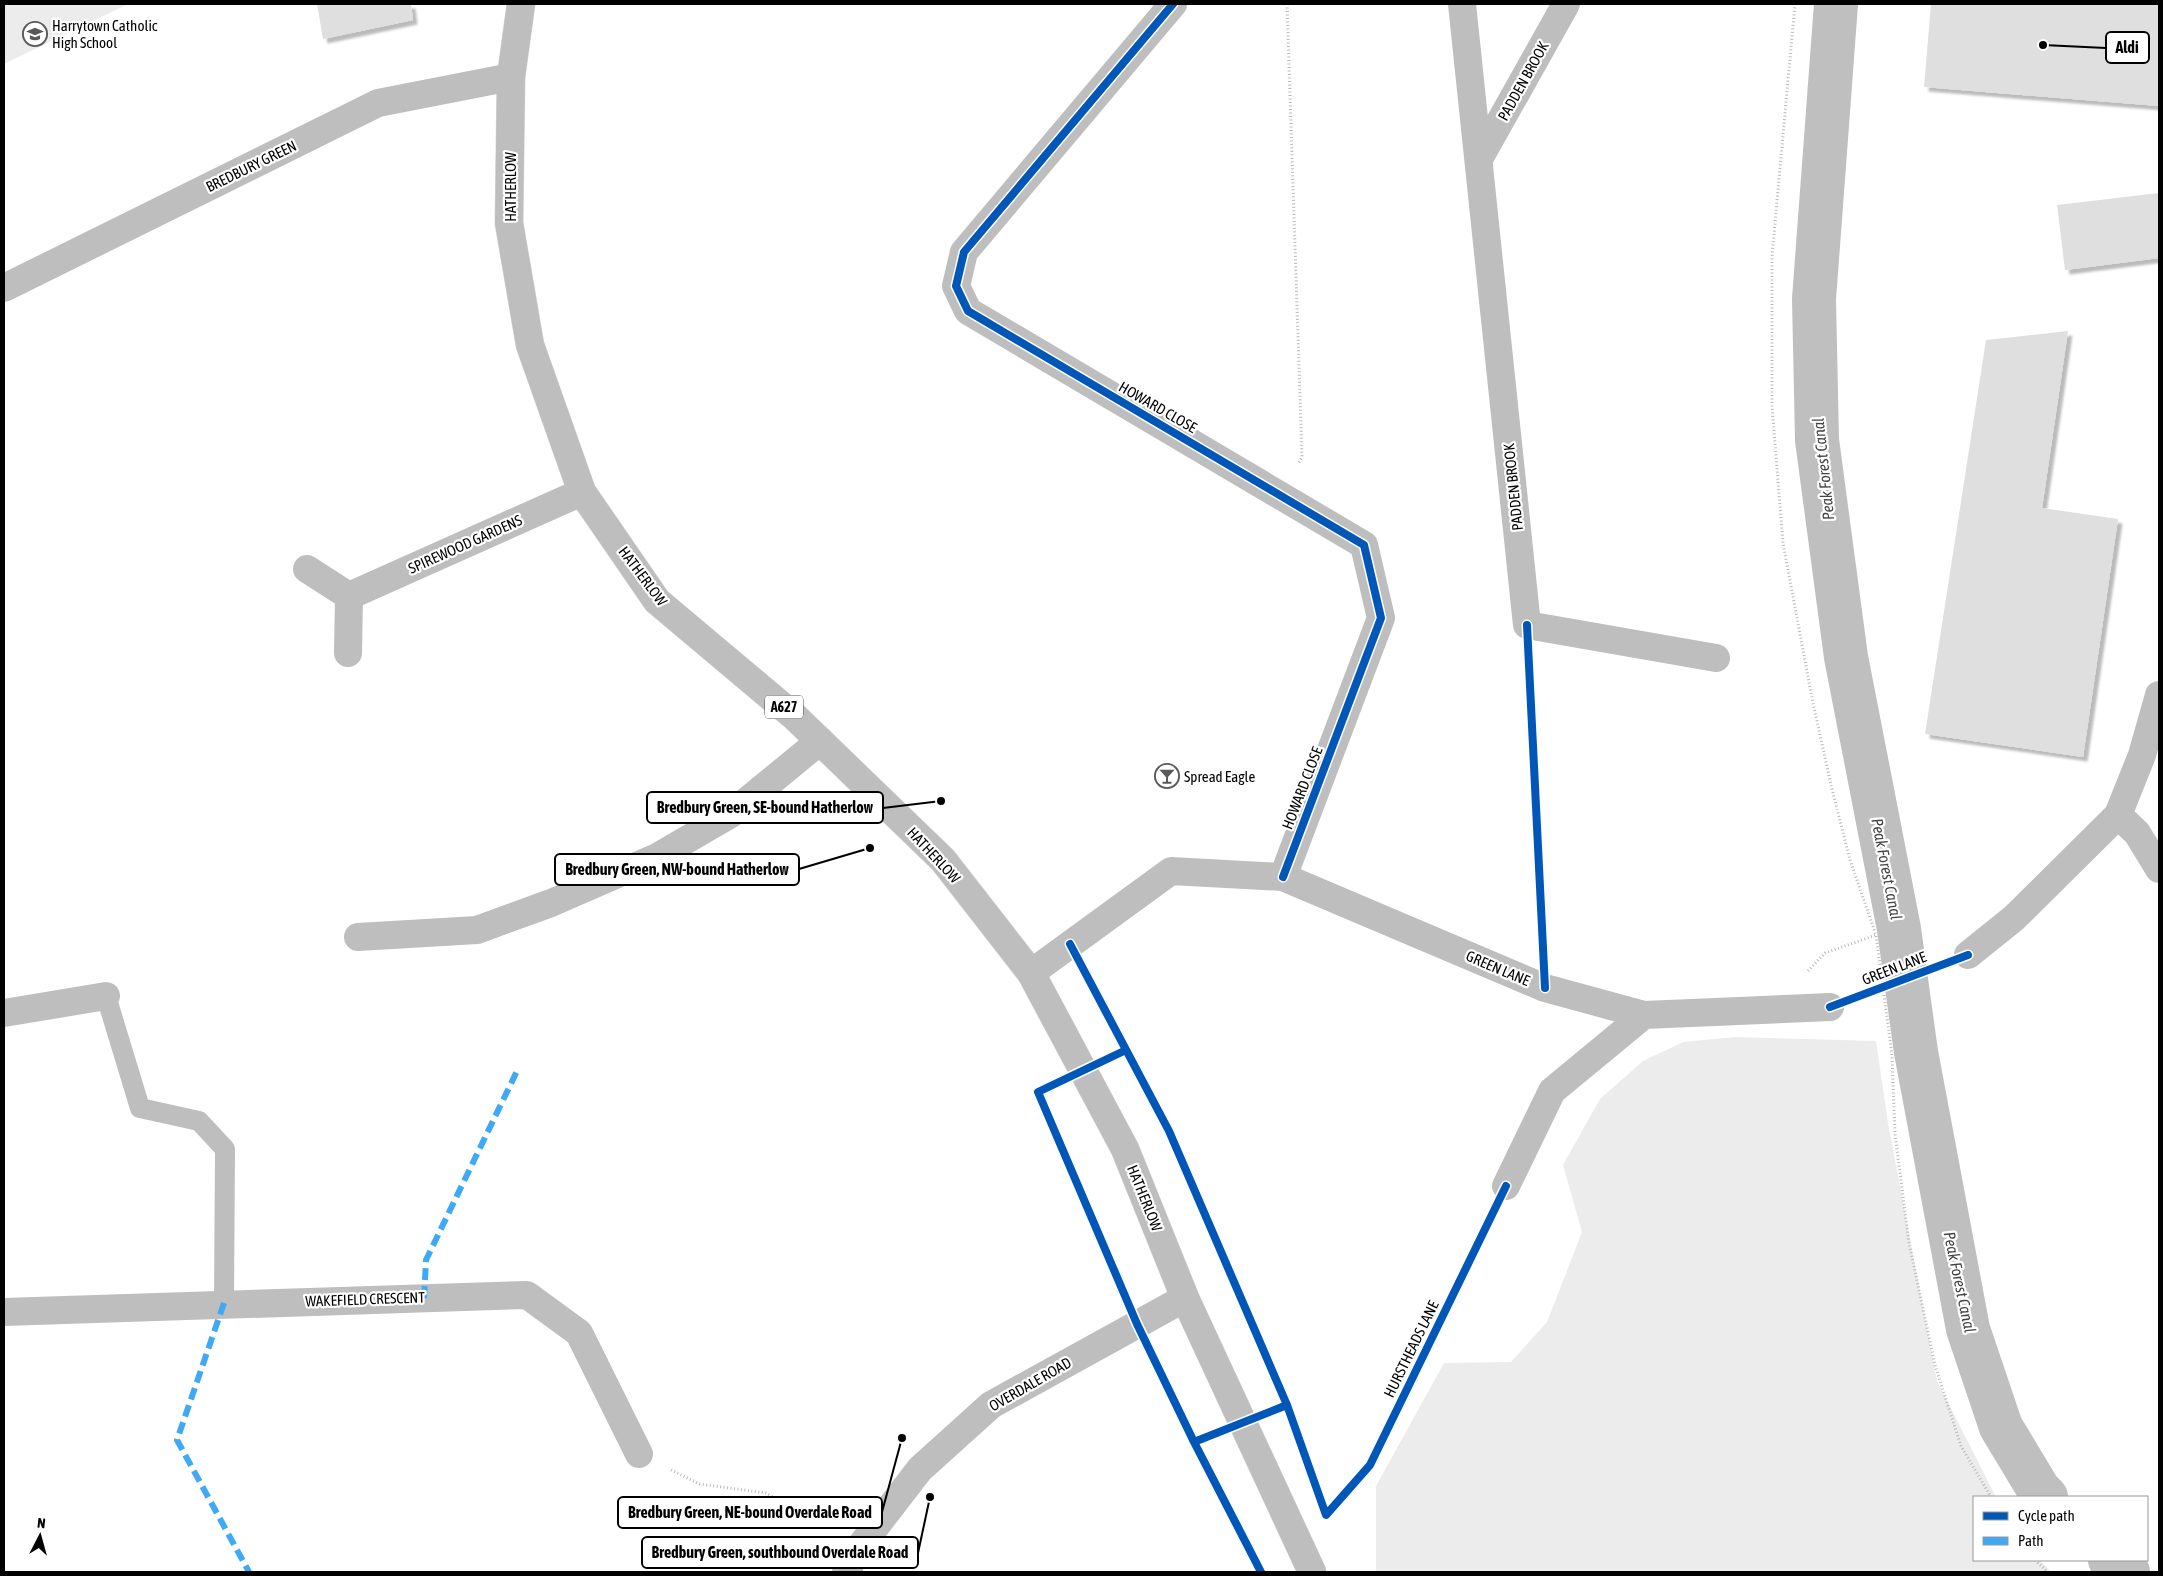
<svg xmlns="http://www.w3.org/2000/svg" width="2163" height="1576" viewBox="0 0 2163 1576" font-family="'Asap Condensed',sans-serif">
<defs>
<filter id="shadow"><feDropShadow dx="4.5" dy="4.5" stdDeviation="1" flood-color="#0004"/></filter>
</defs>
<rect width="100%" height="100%" fill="#fff"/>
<!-- green -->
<path fill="#ececec" d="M 4,4 L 128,4 L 4,64 Z
M 1735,1037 L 1876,1041 L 1888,1123 L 1937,1381 L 1996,1497 L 1974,1497 L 1974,1560 L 2040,1560 L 2051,1572 L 1376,1572 L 1376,1486 L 1444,1363 L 1511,1362 L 1547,1322 L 1582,1232 L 1563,1165 L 1600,1099 L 1643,1061 L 1683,1042 Z"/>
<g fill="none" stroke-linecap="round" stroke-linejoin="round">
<!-- canal -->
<path stroke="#bfbfbf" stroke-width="44" d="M 1836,4 L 1814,299 L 1817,440 L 1846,657 L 1899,929 L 1916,1052 L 1968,1329 L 2001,1427 L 2039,1490 L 2046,1497
M 2110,1560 L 2128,1572"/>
</g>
<!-- building -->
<path fill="#dfdfdf" filter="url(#shadow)" d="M 317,4 L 411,4 L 413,20 L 323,39 Z
M 1931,4 L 2159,4 L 2159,106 L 1924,87 Z
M 2159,193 L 2159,258 L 2065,270 L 2057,205 Z
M 2068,331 L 2042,508 L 2118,519 L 2083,757 L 1925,734 L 1986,340 Z"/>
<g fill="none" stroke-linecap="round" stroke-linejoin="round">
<defs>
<path id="primary" d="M 521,4 L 511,77 L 509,223 L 530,345 L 582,492 L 657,601 L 795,717 L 943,860 L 1031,973 L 1125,1149 L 1185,1298 L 1312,1572"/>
</defs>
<!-- primary casing -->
<use href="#primary" stroke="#dbdbdb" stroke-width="29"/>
<!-- path -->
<path stroke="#b9b9b9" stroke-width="3" stroke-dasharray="1 2.5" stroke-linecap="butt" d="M 1287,4 L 1302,457 L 1298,464
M 1795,4 L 1772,256 L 1772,406 L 1783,543 L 1812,698 L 1831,785 L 1850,860 L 1876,935 L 1892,1055 L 1895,1134 L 1909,1243 L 1935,1365 L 1961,1446 L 1991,1497
M 1808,971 L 1825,953 L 1876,935
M 671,1470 L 700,1484 L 766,1493 L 828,1529
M 2035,1560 L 2048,1572"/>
<!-- lane -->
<path stroke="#bebebe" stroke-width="20" d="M 106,996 L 140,1108 L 199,1121 L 225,1149 L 224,1303"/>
<!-- street -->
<path stroke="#bebebe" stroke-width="28" d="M 1173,4 L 964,252 L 956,286 L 968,311 L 1364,545 L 1381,618 L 1283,877
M 1462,4 L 1527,625 L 1716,658
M 1479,159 L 1566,4
M 4,288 L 378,103 L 511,77
M 307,569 L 349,596 L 348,653
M 349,596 L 582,492
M 2118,815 L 2137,833 L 2159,869
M 358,937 L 477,930 L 551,903 L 657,857 L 731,814 L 820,741
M 1968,955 L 2014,918 L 2118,815 L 2142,755 L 2159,695
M 1031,973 L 1171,871 L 1283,877 L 1545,988 L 1644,1015 L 1830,1007
M 4,1013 L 106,996
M 1506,1186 L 1552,1091 L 1644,1015
M 4,1312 L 527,1295 L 579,1333 L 639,1454
M 846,1572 L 859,1548 L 920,1469 L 991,1405 L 1185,1298"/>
<!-- primary -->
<use href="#primary" stroke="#bebebe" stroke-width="28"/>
<!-- quiet -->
<path stroke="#3fa9f5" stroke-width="6" stroke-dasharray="12 6" stroke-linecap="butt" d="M 424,1298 L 426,1260 L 518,1069
M 224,1303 L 177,1440 L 249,1572"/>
<defs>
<path id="cycleway" d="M 1173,4 L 964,252 L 956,286 L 968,311 L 1364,545 L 1381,618 L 1283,877
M 1527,625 L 1545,988
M 1070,944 L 1169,1131 L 1287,1405 L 1326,1515 L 1370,1465 L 1506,1186
M 1830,1007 L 1968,955
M 1126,1050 L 1038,1092 L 1137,1324 L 1194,1442 L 1261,1572
M 1194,1442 L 1287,1405"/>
</defs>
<!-- cycleway casing -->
<use href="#cycleway" stroke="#fff" stroke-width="11"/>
<!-- cycleway -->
<use href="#cycleway" stroke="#0057b8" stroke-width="8"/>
</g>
<!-- icons -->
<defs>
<symbol id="school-ring" viewBox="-11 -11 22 22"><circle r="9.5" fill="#fff" stroke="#595959" stroke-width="1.5"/><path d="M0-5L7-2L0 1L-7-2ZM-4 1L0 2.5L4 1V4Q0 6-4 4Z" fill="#595959"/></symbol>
<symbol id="bar-ring" viewBox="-11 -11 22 22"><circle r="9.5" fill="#fff" stroke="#595959" stroke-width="1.5"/><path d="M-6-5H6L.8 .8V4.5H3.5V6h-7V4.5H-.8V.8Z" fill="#595959"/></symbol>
</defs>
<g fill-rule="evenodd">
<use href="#school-ring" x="21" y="20" width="28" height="28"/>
<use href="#bar-ring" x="1153" y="762" width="28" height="28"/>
</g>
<g text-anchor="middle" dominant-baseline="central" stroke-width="4.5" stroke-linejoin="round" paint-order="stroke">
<!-- shield labels -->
<rect fill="#fff" stroke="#4c4c4c" stroke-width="1" x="765" y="695.5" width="38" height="23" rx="4"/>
<g font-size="14" font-weight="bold" fill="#000">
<text x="784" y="707">A627</text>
</g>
<!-- poi labels -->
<g font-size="15" fill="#000" stroke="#fff" text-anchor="start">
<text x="52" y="25">Harrytown Catholic<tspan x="52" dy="17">High School</tspan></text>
<text x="1184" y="776">Spread Eagle</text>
</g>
<!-- street labels -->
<g font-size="15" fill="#000" stroke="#fff">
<text transform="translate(1523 81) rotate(-61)">PADDEN BROOK</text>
<text transform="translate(251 166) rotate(-26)">BREDBURY GREEN</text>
<text transform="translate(510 187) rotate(-90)">HATHERLOW</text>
<text transform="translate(1158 407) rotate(30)">HOWARD CLOSE</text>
<text transform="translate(1513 487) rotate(-96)">PADDEN BROOK</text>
<text transform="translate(465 544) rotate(-24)">SPIREWOOD GARDENS</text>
<text transform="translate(643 576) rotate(53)">HATHERLOW</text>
<text transform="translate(1302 788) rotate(-69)">HOWARD CLOSE</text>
<text transform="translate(934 855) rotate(47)">HATHERLOW</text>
<text transform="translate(1498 968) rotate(23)">GREEN LANE</text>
<text transform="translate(1894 968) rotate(-21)">GREEN LANE</text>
<text transform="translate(1145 1198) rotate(68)">HATHERLOW</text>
<text transform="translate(365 1299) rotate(-2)">WAKEFIELD CRESCENT</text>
<text transform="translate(1411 1349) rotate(-64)">HURSTHEADS LANE</text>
<text transform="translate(1030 1384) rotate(-30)">OVERDALE ROAD</text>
</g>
<!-- water labels -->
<g font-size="16" font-style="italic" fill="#444" stroke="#fff">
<text transform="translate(1823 469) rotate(-96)">Peak Forest Canal</text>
<text transform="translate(1887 869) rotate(79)">Peak Forest Canal</text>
<text transform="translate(1960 1282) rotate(78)">Peak Forest Canal</text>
</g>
</g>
<!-- callouts -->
<path fill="none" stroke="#000" stroke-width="2" d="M2043 45L2106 48M941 801L883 808M870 848L799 869M902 1438L882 1512M930 1497L918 1553"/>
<g fill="#000" stroke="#fff" stroke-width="2">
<circle cx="2043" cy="45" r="5"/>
<circle cx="941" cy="801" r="5"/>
<circle cx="870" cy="848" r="5"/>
<circle cx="902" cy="1438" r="5"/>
<circle cx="930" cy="1497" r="5"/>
</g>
<g fill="#fff" stroke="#000" stroke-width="2">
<rect x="2106" y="32" width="43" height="31" rx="5"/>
<rect x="647" y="792" width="236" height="31" rx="5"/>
<rect x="555" y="854" width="244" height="31" rx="5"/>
<rect x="618" y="1497" width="264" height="31" rx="5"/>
<rect x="642" y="1537" width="276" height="31" rx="5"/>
</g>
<g font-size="16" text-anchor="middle" font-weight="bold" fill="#000">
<text x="2127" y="53">Aldi</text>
<text x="765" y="813">Bredbury Green, SE-bound Hatherlow</text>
<text x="677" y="875">Bredbury Green, NW-bound Hatherlow</text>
<text x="750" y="1518">Bredbury Green, NE-bound Overdale Road</text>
<text x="780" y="1558">Bredbury Green, southbound Overdale Road</text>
</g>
<!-- border -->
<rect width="2163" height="1576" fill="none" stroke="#000000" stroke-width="10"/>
<!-- legend -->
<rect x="1973" y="1496" width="175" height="65" fill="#ffffff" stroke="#999999"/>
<rect x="1983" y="1512" width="25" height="8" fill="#0057b8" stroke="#999999"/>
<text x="2018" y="1521" font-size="15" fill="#000000">Cycle path</text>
<rect x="1983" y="1537" width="25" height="8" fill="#3fa9f5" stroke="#999999"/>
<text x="2018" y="1546" font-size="15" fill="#000000">Path</text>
<!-- north arrow -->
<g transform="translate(40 1536) rotate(6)" stroke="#ffffff" stroke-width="4" paint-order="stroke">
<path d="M0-4L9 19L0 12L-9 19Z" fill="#000000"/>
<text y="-8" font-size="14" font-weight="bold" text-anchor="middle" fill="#000000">N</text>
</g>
</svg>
